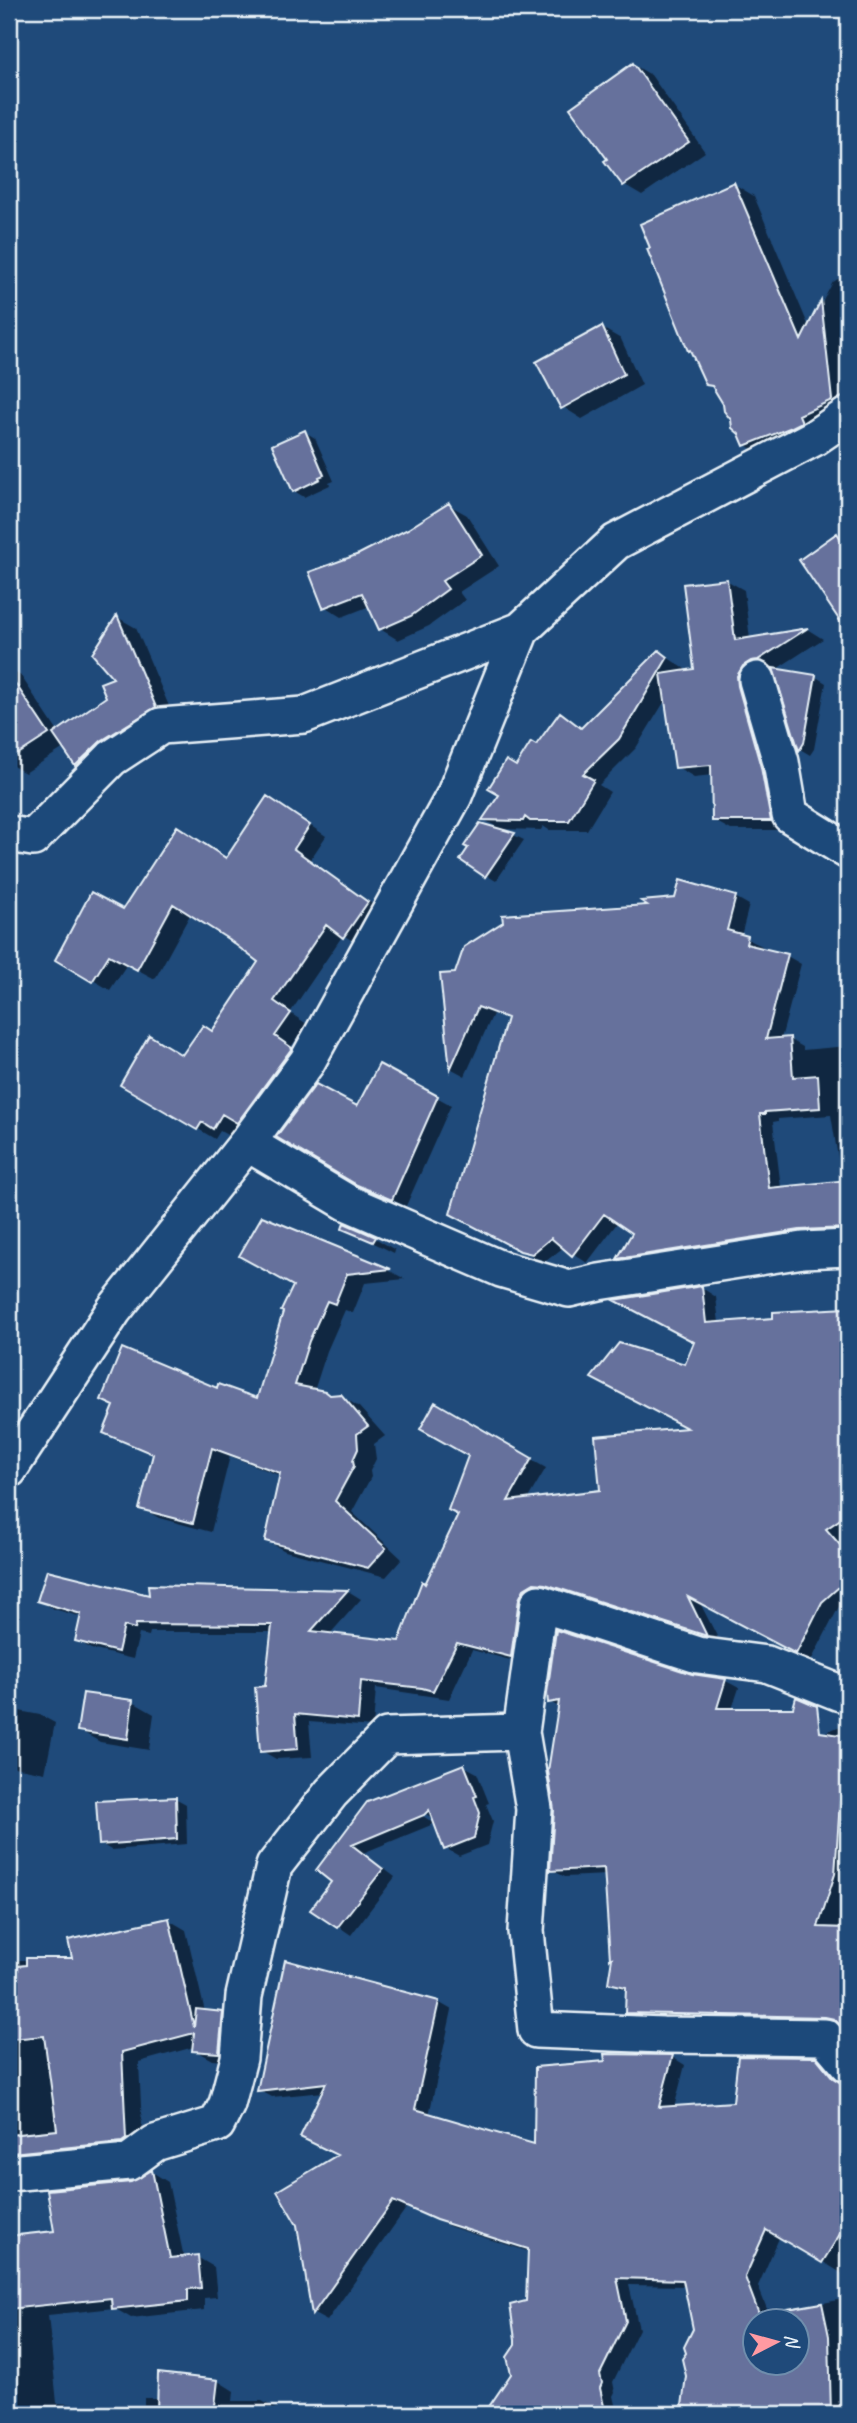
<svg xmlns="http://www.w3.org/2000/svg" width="857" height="2423" viewBox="0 0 857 2423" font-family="Caveat,sans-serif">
<rect width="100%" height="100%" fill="#1f4a7a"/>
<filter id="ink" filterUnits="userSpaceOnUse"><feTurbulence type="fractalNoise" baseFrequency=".0143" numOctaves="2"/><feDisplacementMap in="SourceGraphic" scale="14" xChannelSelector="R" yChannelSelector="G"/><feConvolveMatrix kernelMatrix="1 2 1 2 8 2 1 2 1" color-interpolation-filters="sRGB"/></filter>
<g filter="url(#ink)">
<!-- shadow -->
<path fill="#0007" fill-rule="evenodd" d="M 634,65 L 651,75 L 705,152 L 642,195 L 625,185 Z
M 734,184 L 754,196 L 809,327 L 833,282 L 848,273 L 848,362 L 846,361 L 848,412 L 765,456 L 745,445 L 715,388 L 707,383 Z
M 602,328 L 621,339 L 642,385 L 582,419 L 563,407 Z
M 305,432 L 315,438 L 334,481 L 329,483 L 330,485 L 304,497 L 294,491 Z
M 449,505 L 467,515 L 499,566 L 459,592 L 465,600 L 429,626 L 398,640 L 380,629 L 370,606 L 342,617 L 324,606 L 360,555 L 408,530 Z
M 837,536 L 848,542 L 848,617 L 835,609 Z
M 726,580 L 744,590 L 750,639 L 807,629 L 823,639 L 775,670 L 816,677 L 826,683 L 814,749 L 810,755 L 800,749 L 775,670 L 769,670 L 788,830 L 731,830 L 713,820 L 713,775 L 694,777 L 677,767 L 666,699 L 636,748 L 599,785 L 610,792 L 587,830 L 549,830 L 543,826 L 541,830 L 501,829 L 524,840 L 496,881 L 486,875 L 500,829 L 485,820 L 517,768 L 561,714 L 583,728 L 659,652 L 685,669 L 682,673 L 696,670 Z
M 117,617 L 136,628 L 174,718 L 95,776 L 76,765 L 64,748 L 25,773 L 9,764 L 9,669 L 21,676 L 58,732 L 108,698 L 116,679 Z
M 284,808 L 326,836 L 310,860 L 385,913 L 361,946 L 343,935 L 290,1013 L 307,1024 L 291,1047 L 308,1059 L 255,1132 L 239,1123 L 231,1137 L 220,1131 L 215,1139 L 122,1084 L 182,1057 L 213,1032 L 261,961 L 191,913 L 155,979 L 127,964 L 110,990 L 57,959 L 124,911 L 227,859 Z
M 735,897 L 749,905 L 741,936 L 762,946 L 760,949 L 787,956 L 801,964 L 781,1039 L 789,1039 L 803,1047 L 803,1050 L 848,1046 L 848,1236 L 633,1266 L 620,1258 L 634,1233 L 618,1222 L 587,1263 L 564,1247 L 546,1261 L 536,1258 L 466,1221 L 508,1019 L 493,1014 L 465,1076 L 452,1069 L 442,976 L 457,975 L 652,906 ZM 831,1115 L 842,1182 L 781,1188 L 773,1122 L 778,1121 L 778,1119 Z
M 380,1066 L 451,1105 L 406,1206 L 373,1192 L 279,1137 L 358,1108 Z
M 262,1218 L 390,1271 L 405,1279 L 365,1283 L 353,1313 L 345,1310 L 327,1351 L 314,1391 L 331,1397 L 341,1396 L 359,1407 L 385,1436 L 374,1444 L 376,1459 L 370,1471 L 371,1477 L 352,1512 L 402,1559 L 386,1577 L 285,1551 L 267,1541 L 281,1476 L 230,1456 L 211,1532 L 159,1518 L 141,1508 L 154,1455 L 105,1432 L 218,1390 L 258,1400 L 295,1286 Z
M 344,1228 L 375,1238 L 395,1250 L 394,1253 Z
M 702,1288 L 716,1297 L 719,1323 L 775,1319 L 775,1314 L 848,1310 L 848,1599 L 845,1595 L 811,1661 L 700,1603 L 720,1642 L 562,1591 L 549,1591 L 526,1664 L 472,1650 L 449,1699 L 376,1688 L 373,1727 L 309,1722 L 312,1757 L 276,1759 L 262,1751 L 273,1632 L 150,1632 L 149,1636 L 139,1634 L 133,1659 L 91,1649 L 77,1640 L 82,1617 L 54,1609 L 39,1601 L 151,1597 L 150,1587 L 348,1591 L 361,1599 L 329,1635 L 400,1643 L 460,1515 L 470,1455 L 435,1405 L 546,1468 L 527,1500 L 601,1491 L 692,1430 L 686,1366 L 696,1342 Z
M 691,1676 L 726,1681 L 739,1688 L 732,1709 L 806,1710 L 818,1717 L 781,1750 L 848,1723 L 848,2032 L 842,2025 L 640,2020 L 627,2012 L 628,1991 L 610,1983 L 614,1959 L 607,1875 L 565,1877 L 552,1870 L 559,1707 L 550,1702 Z
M 85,1695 L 133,1702 L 154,1714 L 149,1750 L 100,1742 L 79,1730 Z
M 9,1709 L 40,1715 L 55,1723 L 45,1773 L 9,1766 Z
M 464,1766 L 477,1773 L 489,1803 L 486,1804 L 493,1821 L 487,1845 L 459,1856 L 445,1848 L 436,1823 L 363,1853 L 395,1877 L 351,1935 L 313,1909 L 333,1881 L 368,1803 ZM 418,1809 L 434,1819 L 434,1823 L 416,1812 Z
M 175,1798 L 186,1804 L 187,1844 L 111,1850 L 101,1844 Z
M 169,1920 L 186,1930 L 205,2012 L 222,2013 L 240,2024 L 236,2062 L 212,2060 L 194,2050 L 194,2047 L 139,2062 L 143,2149 L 30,2162 L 12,2152 L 9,2117 L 9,1960 L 75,1960 Z
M 438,2002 L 452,2010 L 429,2115 L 535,2146 L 672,2057 L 685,2065 L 674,2108 L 735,2104 L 815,2059 L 829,2067 L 845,2085 L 848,2085 L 848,2277 L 780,2236 L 758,2286 L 769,2314 L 848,2298 L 848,2322 L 841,2322 L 843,2409 L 848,2410 L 848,2414 L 682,2414 L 694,2329 L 686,2286 L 629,2285 L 639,2329 L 613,2382 L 615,2392 L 613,2396 L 617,2413 L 499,2414 L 495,2400 L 513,2374 L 528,2303 L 530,2252 L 451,2227 L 407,2207 L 327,2321 L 314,2314 L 299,2224 L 339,2155 L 324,2092 L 272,2097 L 259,2090 ZM 756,2322 L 798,2322 L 798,2364 L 756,2364 Z
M 152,2172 L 168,2182 L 184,2258 L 197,2257 L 214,2267 L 217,2297 L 204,2298 L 204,2310 L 131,2318 L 114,2308 L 48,2315 L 57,2403 L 144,2409 L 144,2398 L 160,2398 L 218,2381 L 234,2391 L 233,2401 L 262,2401 L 278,2410 L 278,2414 L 13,2414 L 16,2378 L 9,2379 L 9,2237 L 56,2233 Z"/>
<!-- building -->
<path fill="#66719c" stroke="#e8f1f8" stroke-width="2" fill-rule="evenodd" d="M 633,63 L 689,142 L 623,186 L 604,161 L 607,159 L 570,108 Z
M 734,182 L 801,340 L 821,300 L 832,400 L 799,415 L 802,422 L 792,427 L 744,446 L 739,434 L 732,428 L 731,420 L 724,411 L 723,404 L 712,386 L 706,385 L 690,350 L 688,351 L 647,249 L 650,248 L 640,224 Z
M 602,326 L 624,374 L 561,409 L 536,362 Z
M 305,430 L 324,475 L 319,477 L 320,479 L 293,492 L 272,445 Z
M 449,503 L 482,555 L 442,581 L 448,589 L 411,616 L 379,630 L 362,593 L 323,608 L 309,572 L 359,554 L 408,529 Z
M 837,533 L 848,550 L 848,633 L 799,560 Z
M 727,579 L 735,640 L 808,628 L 758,660 L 751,661 L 743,666 L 737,676 L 738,686 L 761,767 L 771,821 L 712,821 L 711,765 L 675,768 L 661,674 L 694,669 L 683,584 Z
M 117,615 L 156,707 L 101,741 L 75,766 L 53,734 L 106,697 L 100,683 L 113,678 L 92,654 Z
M 659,650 L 668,657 L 619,739 L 583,774 L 594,780 L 569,821 L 530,821 L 525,817 L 523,821 L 482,820 L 499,795 L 488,789 L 506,760 L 516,766 L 531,742 L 536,745 L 560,712 L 581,728 Z
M 773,668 L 816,675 L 804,743 L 799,751 Z
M 9,674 L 49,734 L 9,760 Z
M 267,796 L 310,825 L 294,849 L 368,902 L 343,938 L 326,925 L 274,1001 L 291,1013 L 275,1036 L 292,1048 L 237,1123 L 222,1114 L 213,1129 L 202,1122 L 197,1130 L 120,1085 L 149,1035 L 182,1055 L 203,1025 L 212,1031 L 258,962 L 228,939 L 173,904 L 137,970 L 109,955 L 92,982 L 55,960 L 91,892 L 123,909 L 177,826 L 226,858 Z
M 480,823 L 515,833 L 485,877 L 460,860 L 468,848 L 464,846 Z
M 680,880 L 736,896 L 727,930 L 748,936 L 746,944 L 788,954 L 766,1039 L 790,1037 L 793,1077 L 818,1075 L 820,1108 L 765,1112 L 765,1114 L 760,1114 L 769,1188 L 848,1180 L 848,1228 L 800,1230 L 617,1259 L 632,1233 L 604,1214 L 572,1256 L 551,1238 L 532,1254 L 520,1251 L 450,1214 L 507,1018 L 478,1007 L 450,1070 L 440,974 L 455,973 L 464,947 L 503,922 L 502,915 L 647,905 L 641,901 L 675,898 Z
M 379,1064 L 438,1096 L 392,1200 L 357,1185 L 276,1137 L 316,1084 L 357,1106 Z
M 262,1216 L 391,1269 L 347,1274 L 335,1304 L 327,1301 L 309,1341 L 295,1385 L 325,1391 L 330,1395 L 341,1394 L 368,1426 L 357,1434 L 358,1449 L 353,1460 L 354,1466 L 335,1501 L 386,1548 L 368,1568 L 265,1541 L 280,1473 L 212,1448 L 193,1523 L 139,1509 L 153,1454 L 103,1433 L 114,1406 L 101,1400 L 122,1348 L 217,1388 L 218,1384 L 257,1398 L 283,1312 L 281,1311 L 293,1286 L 239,1256 Z
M 344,1223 L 376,1237 L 373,1242 L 342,1229 Z
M 702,1286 L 706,1323 L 773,1318 L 773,1312 L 847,1308 L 848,1514 L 826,1529 L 848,1554 L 848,1579 L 822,1602 L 796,1654 L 688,1597 L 707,1636 L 545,1584 L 534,1583 L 524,1589 L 519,1599 L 511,1657 L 457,1643 L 433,1691 L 422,1688 L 361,1681 L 358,1720 L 295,1714 L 298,1749 L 260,1752 L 255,1687 L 265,1686 L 272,1625 L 136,1624 L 135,1629 L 124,1626 L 118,1652 L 75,1641 L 81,1614 L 37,1601 L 47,1570 L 149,1595 L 148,1585 L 348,1590 L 311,1631 L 399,1641 L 422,1581 L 425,1584 L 458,1515 L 448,1510 L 468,1456 L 420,1429 L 435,1402 L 532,1458 L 508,1501 L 600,1490 L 595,1436 L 687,1428 L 591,1378 L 619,1343 L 685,1364 L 694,1342 L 614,1300 Z
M 556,1630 L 692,1674 L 726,1679 L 717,1708 L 793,1708 L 796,1697 L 817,1706 L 820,1732 L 848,1736 L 848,1807 L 840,1802 L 835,1874 L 818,1927 L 848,1928 L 848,2033 L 834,2019 L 825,2017 L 625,2013 L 626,1987 L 608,1983 L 612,1958 L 610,1959 L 604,1868 L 550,1871 L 554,1810 L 548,1771 L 559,1701 L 548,1703 L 547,1693 Z
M 83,1693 L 133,1700 L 128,1739 L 77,1731 Z
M 464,1764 L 477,1796 L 474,1797 L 480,1813 L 474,1838 L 444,1850 L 429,1810 L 424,1815 L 352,1845 L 383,1869 L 337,1928 L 310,1910 L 331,1882 L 316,1870 L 367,1802 Z
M 176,1797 L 177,1839 L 99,1845 L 96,1801 Z
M 169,1918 L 194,2027 L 196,2009 L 223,2012 L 219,2053 L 192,2051 L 194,2033 L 122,2052 L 126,2139 L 122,2142 L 11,2153 L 9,2135 L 57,2130 L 44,2036 L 11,2039 L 9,1967 L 26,1965 L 26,1958 L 72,1958 L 68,1940 Z
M 285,1960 L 439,2001 L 415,2109 L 534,2144 L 535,2067 L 605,2061 L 604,2054 L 673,2055 L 659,2107 L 733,2102 L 738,2056 L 816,2057 L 833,2078 L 841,2083 L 848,2084 L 848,2230 L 842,2231 L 822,2263 L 766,2230 L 745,2277 L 759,2314 L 822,2303 L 829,2336 L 831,2414 L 730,2414 L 682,2406 L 686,2376 L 682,2359 L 686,2353 L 684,2347 L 693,2329 L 683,2280 L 617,2278 L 626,2321 L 600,2374 L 602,2383 L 600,2388 L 604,2406 L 581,2414 L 484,2414 L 511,2374 L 507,2357 L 515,2345 L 515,2339 L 510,2305 L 526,2301 L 528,2249 L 436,2220 L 393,2201 L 312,2315 L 297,2225 L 277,2191 L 337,2155 L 300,2137 L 326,2083 L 257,2091 ZM 755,2321 L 797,2321 L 797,2363 L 755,2363 Z
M 152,2170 L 170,2258 L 198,2255 L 201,2288 L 188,2289 L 188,2301 L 112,2309 L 111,2298 L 9,2309 L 9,2236 L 54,2231 L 47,2190 L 131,2182 Z
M 158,2373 L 218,2380 L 214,2414 L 157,2414 Z"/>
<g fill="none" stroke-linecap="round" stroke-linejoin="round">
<defs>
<path id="street" d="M 757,680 L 781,762 L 790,815 L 848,851
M 9,834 L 33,838 L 112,758 L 161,726 L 304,715 L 521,630
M 247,1143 L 348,1203 L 501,1269 L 569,1289 L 599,1282 L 803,1250 L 848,1248
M 9,1470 L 114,1310 L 247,1143 L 307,1062 L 454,796 L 521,630 L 616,542 L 814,438 L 848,415
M 521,1732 L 534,1809 L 526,1931 L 536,2030 L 663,2035 L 825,2037 L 848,2064
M 9,2173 L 129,2162 L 155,2143 L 217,2124 L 227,2104 L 239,2058 L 244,1996 L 274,1866 L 331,1793 L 387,1736 L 521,1732 L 539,1603 L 698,1655 L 767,1664 L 840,1693 L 848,1690"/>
</defs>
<!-- street casing -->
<use href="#street" stroke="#e8f1f8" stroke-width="40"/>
<!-- street -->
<use href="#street" stroke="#1f4a7a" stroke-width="35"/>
</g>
</g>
<!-- margin -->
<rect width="857" height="2423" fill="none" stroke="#1f4a7a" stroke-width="35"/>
<rect x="18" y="18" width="822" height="2388" fill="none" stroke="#e8f1f8" stroke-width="2.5" filter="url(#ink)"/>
<!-- north arrow -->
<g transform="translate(776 2342) rotate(84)"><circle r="33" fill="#1f4a7a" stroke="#6f8dac" stroke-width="2"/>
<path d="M0-5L12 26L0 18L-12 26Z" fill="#ff9aa2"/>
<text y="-10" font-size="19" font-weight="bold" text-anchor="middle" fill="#e8f1f8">N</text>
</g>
</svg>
